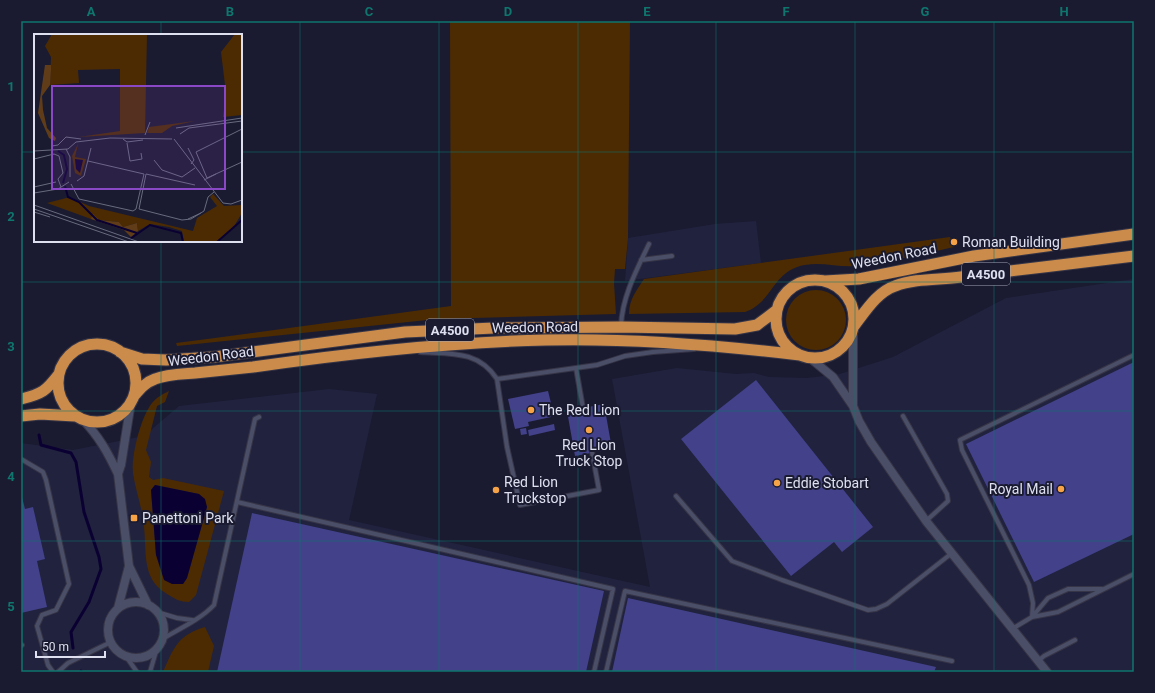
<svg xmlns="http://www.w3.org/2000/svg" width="1155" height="693" viewBox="0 0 1155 693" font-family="Roboto,sans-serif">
<rect width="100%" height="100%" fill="#1a1b31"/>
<!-- built -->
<path fill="#21223e" d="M 756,221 L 761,263 L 625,281 L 628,238 L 715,224 Z
M 1134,279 L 1134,672 L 21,672 L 21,443 L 73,450 L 144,436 L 179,406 L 329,389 L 377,394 L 349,520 L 650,587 L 612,379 L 677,368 L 736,374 L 754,373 L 769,377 L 807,378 L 840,374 L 893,357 L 1006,298 Z"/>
<!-- green -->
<path fill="#4c2b03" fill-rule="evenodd" d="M 450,21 L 630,21 L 628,238 L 625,269 L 615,269 L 614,283 L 616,314 L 437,319 L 177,346 L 176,343 L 215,338 L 451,306 Z
M 950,237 L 954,247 C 923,254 890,262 858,266 C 837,268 817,260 797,267 C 771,277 772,302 745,312 L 629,314 C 629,299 637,290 644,279 Z
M786 320a30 30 0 1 1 60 0a30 30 0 1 1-60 0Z
M 169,391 L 165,402 L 157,406 L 146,450 L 151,462 L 149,477 L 153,480 L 163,478 L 224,491 L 196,595 L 189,602 C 180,602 175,599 167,594 C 139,578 148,547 143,520 C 141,504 135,488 133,473 C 131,455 141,417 152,403 C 157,397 163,394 169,391 ZM 155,485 L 199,494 L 207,507 L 187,578 L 183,584 L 156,555 L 151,490 Z
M 205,627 L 214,646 L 208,672 L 163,672 C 174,647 178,635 205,627 Z"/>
<!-- water -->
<path fill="#0a0032" d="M 155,485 L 199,494 L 205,499 L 207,507 L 187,578 L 183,584 L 172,584 L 164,580 L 156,555 L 151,490 Z"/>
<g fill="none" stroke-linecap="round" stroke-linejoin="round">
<!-- stream -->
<path stroke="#0a0032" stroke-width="3" d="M 39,435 L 41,445 L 71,453 L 76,462 L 84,512 L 99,557 L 101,569 L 89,602 L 71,632 L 73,648
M 81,671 L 82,672"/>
</g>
<!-- building -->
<path fill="#42418a" d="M 1134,362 L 1134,534 L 1034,582 L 966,444 Z
M 756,380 L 873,527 L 842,552 L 834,542 L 791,576 L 681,439 Z
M 548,391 L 551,403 L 549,404 L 551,417 L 528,422 L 529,426 L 515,429 L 508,399 Z
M 604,404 L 612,449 L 575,456 L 567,411 Z
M 554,424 L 555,430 L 529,436 L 528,430 Z
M 526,428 L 527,434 L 521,435 L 520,429 Z
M 21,493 L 25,509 L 33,507 L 45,559 L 37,561 L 47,607 L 21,613 Z
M 252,513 L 604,591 L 586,672 L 217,672 Z
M 628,598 L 936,667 L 934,672 L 612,672 Z"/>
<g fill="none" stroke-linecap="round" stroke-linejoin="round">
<defs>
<path id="service" d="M 641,260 L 672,256
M 621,326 C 622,297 637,269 649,244
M 420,352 C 450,354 478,350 497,379 L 507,447 L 520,505 L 599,490 L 592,452
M 576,368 L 583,408
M 497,379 L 597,365 L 625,356 L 653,352 L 694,349
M 903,416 L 947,494 L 948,501 L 926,521
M 21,459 L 43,472 L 46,480 L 69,584 L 56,610 L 42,615 L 37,626 L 48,665 L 53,672
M 676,496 L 732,561 L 782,580 L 868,610 L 876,609 L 887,604 L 952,553
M 237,502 L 613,589 L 594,672
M 157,612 L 177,618 L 192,620
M 1032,617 L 1033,603 L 1029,585 L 962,450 L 960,440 L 1134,355
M 1032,617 L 1048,598 L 1068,589 L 1102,589
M 1012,629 L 1032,617 L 1058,612 L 1134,574
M 162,639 C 179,629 201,619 214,605 L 255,419 L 259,417
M 21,646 L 22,645
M 125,655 L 137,672
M 1038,661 L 1044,656 L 1075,640
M 58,672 L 68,663 L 111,642
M 150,672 L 157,648
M 606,672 L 625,591 L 952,661"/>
<path id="minor" d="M 853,329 L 853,406
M 810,358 L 833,377 L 853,406 L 859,421 L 871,442 L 926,521 L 1047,672
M 82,419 C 99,436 108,453 118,474
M 129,566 L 148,605
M108 630a28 28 0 1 1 56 0a28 28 0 1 1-56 0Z
M 118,608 L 129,566 L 118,474 L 121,465 L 131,402"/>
<path id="trunk" d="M776 319a39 39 0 1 1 78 0a39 39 0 1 1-78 0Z
M 825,281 L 859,279 L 974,256 L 1134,234
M 854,326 C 865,312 877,292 895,286 C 916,278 940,280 961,277 C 1019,270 1076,263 1134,256
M58 383a39 39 0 1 1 78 0a39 39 0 1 1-78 0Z
M 120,352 L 142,359 L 166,360 L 214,357 L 405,332 L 494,328 L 621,327 L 735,329 L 757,325 L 777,310
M 134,396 C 140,389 146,382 155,379 C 167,374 182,374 195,373 C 214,371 233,369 253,367 C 350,353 448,342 546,340 C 631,338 716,345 800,355
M 21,399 C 42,394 46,391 59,374
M 21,416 L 40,414 L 75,416"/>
</defs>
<!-- service casing -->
<use href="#service" stroke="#363547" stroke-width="6"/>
<!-- minor casing -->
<use href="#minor" stroke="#363547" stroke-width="10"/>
<!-- trunk casing -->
<use href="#trunk" stroke="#363547" stroke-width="13"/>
<!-- service -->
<use href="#service" stroke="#4b4e67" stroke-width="4"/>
<!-- minor -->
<use href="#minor" stroke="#4b4e67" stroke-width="8"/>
<!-- trunk -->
<use href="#trunk" stroke="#cb8c4b" stroke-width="11"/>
</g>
<!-- grid -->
<path fill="none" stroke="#0f766e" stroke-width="1" stroke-opacity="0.55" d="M 161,21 L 161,35M 300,21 L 300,672M 439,21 L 439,672M 578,21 L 578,672M 716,21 L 716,672M 855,21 L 855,672M 994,21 L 994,672M 21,152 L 35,152M 241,152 L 1134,152M 161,241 L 161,672M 21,282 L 1134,282M 21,411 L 1134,411M 21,541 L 1134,541"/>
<!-- markers -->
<g fill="#f6a247" stroke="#1a1b31" stroke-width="1.5">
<circle cx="954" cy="242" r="4"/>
<circle cx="531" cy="410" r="4"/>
<circle cx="589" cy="430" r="4"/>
<circle cx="777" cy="483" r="4"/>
<circle cx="1061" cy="489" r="4"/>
<circle cx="496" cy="490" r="4"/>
<rect x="130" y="514" width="8" height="8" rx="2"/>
</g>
<g text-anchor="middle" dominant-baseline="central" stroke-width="4" stroke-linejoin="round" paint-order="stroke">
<!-- shield labels -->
<g fill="#1a1b31" stroke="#a3a5b6" stroke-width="1">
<rect x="962" y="263" width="48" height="22" rx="3"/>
<rect x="426" y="319" width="48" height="22" rx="3"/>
</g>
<g font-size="13" font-weight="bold" fill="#dee0ef">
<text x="986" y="274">A4500</text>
<text x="450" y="330">A4500</text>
</g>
<!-- poi labels -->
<g font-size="14" fill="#dee0ef" stroke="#1a1b31" text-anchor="start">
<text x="962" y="242">Roman Building</text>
<text x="539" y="410">The Red Lion</text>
<text x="589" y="445" text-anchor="middle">Red Lion<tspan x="589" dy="16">Truck Stop</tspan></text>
<text x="504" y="482">Red Lion<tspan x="504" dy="16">Truckstop</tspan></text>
<text x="785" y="483">Eddie Stobart</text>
<text x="1053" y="489" text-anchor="end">Royal Mail</text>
<text x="142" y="518">Panettoni Park</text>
</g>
<!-- street labels -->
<g font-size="14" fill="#dee0ef" stroke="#1a1b31">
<text transform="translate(894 256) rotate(-11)">Weedon Road</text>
<text transform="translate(535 327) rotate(-1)">Weedon Road</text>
<text transform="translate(211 356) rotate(-7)">Weedon Road</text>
</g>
</g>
<!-- overview -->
<g transform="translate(34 34)">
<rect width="208" height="208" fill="#1a1b31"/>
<path d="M 18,0 L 113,0 L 111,99 L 45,103 L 86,97 L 86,35 L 44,36 L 45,49 L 16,51 L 17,23 L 11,12 ZM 201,0 L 208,0 L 208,81 L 189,83 L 192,59 L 187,18 ZM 161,87 L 138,92 L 128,99 L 113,99 L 115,93 ZM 44,110 L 41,123 L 52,125 L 47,142 L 41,139 L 38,122 ZM 179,160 L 190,172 L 208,171 L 208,179 L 199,194 L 182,208 L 150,208 L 148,197 L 135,193 L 116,190 L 104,197 L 103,189 L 89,193 L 85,188 L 57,185 L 13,169 L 36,163 L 55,172 L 159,197 L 163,184 L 183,172 L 176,163 Z" fill="#4c2b03"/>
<path d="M 11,31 L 17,31 L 17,36 L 16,51 L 8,62 L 9,76 L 13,94 L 22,104 L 21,107 L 15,104 L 4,79 ZM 59,180 L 65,186 L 85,188 L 89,193 L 103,189 L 104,197 L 97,203 L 90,196 L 57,185 Z" fill="#603d18"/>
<path d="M 41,125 L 49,126 L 46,139 L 42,135 Z" fill="#0a0032"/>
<path fill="none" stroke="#0a0032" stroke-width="2" d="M 24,117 L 30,121 L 33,135 L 29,149M 31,152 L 34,163 L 45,168 L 63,186 L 103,199M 96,205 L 116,191 L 147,199 L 149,208M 183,208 L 208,186"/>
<path fill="none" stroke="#686a7d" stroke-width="1" d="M 142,94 L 208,84M 146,100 L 155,94 L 208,87M 111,101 L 116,88M 89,105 L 93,108 L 109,106M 140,105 L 189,169 L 197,170 L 208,166M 93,109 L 96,127 L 108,125 L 107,119M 18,112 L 24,111 L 32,103 L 47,105M 154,114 L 160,126 L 157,130M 32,115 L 36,123 L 36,143M 0,117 L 34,115 L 42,108 L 76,104 L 138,105M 0,125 L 20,120 L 25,122 L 29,139 L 24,145 L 27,153M 120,126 L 128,136 L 148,143 L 161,134M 173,144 L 162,118 L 208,95M 173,144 L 208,128M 170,146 L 182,140M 43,147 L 50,142 L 57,114M 37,150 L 45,165 L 99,177 L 102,175 L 110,140 L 54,127M 161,151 L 112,140 L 105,175 L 148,186 L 157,185 L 170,177 L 174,163 L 180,158M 0,153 L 22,148M 0,159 L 24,155 L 35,148M 0,171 L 105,208M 0,175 L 95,208M 0,178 L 16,183M 154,185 L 167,179"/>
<path fill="#8a47c6" fill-opacity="0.15" stroke="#8a47c6" stroke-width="2" d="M 18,52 L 191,52 L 191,155 L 18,155 Z"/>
<rect width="208" height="208" fill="none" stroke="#dee0ef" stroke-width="2"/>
</g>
<!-- border -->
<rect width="1155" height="693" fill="none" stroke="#1a1b31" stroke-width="44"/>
<!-- scale -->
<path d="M36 651v6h69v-6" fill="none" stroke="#dee0ef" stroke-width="2"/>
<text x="42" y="651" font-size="12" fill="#dee0ef" stroke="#1a1b31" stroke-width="3" paint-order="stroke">50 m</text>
<rect x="22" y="22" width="1111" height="649" fill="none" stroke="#0f766e" stroke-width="1.5"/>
<g font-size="13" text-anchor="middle" font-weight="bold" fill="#0f766e">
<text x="91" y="16">A</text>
<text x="230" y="16">B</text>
<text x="369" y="16">C</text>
<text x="508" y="16">D</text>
<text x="647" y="16">E</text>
<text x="786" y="16">F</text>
<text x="925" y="16">G</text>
<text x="1064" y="16">H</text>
<text x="11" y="91">1</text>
<text x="11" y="221">2</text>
<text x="11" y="351">3</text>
<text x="11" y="481">4</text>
<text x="11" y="611">5</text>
</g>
</svg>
